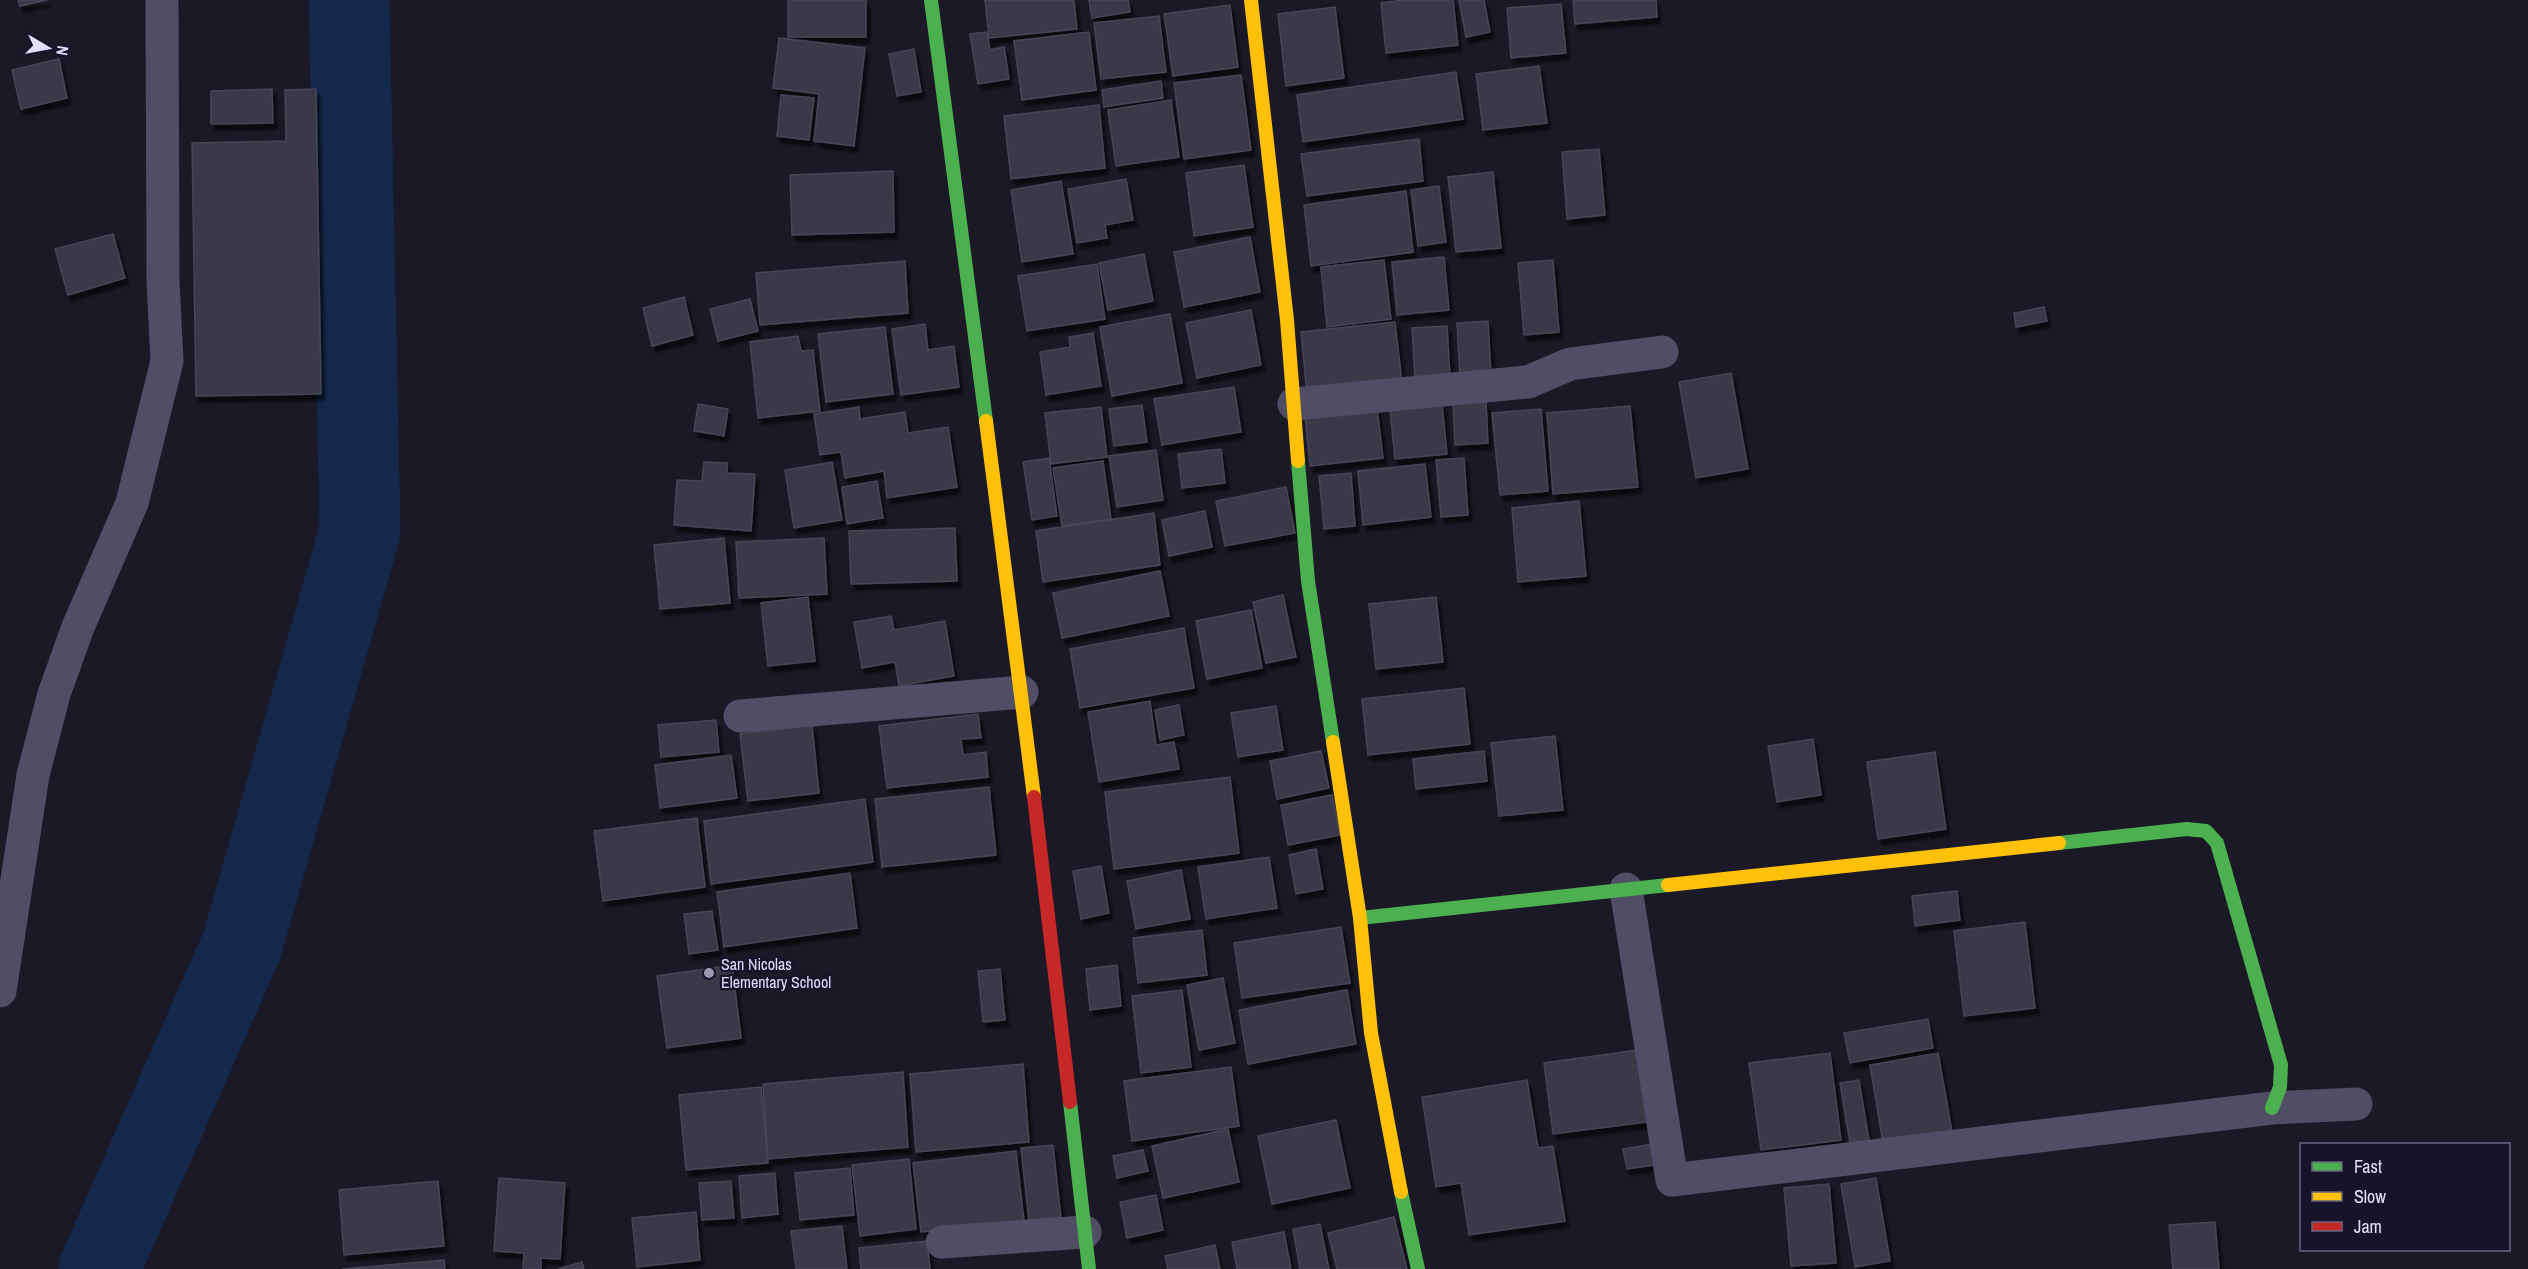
<svg xmlns="http://www.w3.org/2000/svg" width="2528" height="1269" viewBox="0 0 2528 1269" font-family="'Archivo Narrow',sans-serif">
<defs>
<filter id="shadow"><feDropShadow dx="3.5" dy="6" stdDeviation="1.5" flood-color="#0009"/></filter>
</defs>
<rect width="100%" height="100%" fill="#1a1925"/>
<g fill="none" stroke-linecap="round" stroke-linejoin="round">
<!-- river -->
<path stroke="#14284b" stroke-width="81" d="M 99,1269 L 242,945 L 360,531 L 349,0"/>
</g>
<!-- building -->
<path fill="#3a3846" stroke="#484457" stroke-width="1.5" filter="url(#shadow)" d="M 18,0 L 47,0 L 20,6 Z
M 788,0 L 866,0 L 866,37 L 788,37 Z
M 985,0 L 1074,0 L 1077,29 L 989,38 Z
M 1089,0 L 1128,0 L 1130,12 L 1092,18 Z
M 1404,0 L 1453,0 L 1458,45 L 1386,53 L 1381,3 Z
M 1459,0 L 1484,0 L 1490,32 L 1466,37 Z
M 1573,0 L 1656,0 L 1657,17 L 1575,24 Z
M 1561,4 L 1566,53 L 1511,58 L 1507,8 Z
M 1230,5 L 1238,67 L 1173,76 L 1164,14 Z
M 1335,7 L 1344,78 L 1286,86 L 1278,14 Z
M 1159,16 L 1166,72 L 1101,79 L 1094,23 Z
M 987,32 L 990,50 L 1004,47 L 1009,79 L 978,84 L 970,34 Z
M 1089,32 L 1096,90 L 1022,100 L 1014,41 Z
M 779,38 L 865,48 L 854,146 L 814,141 L 819,94 L 773,88 Z
M 914,49 L 921,92 L 897,96 L 889,54 Z
M 59,59 L 67,98 L 21,109 L 12,70 Z
M 1539,66 L 1547,123 L 1483,130 L 1476,74 Z
M 1456,72 L 1463,119 L 1303,142 L 1297,95 Z
M 1241,75 L 1251,150 L 1184,159 L 1174,83 Z
M 1161,81 L 1163,98 L 1104,107 L 1102,90 Z
M 272,89 L 273,123 L 211,124 L 211,91 Z
M 316,89 L 321,394 L 196,396 L 192,143 L 286,141 L 285,90 Z
M 781,95 L 814,98 L 809,140 L 777,136 Z
M 1171,100 L 1179,157 L 1116,166 L 1108,110 Z
M 1099,105 L 1105,168 L 1011,179 L 1004,116 Z
M 1419,139 L 1423,181 L 1307,196 L 1301,154 Z
M 1599,149 L 1605,215 L 1567,219 L 1562,152 Z
M 1244,165 L 1253,227 L 1194,236 L 1186,173 Z
M 893,171 L 894,232 L 792,235 L 790,175 Z
M 1493,172 L 1501,248 L 1456,252 L 1448,177 Z
M 1126,179 L 1133,220 L 1105,225 L 1107,238 L 1077,243 L 1068,189 Z
M 1061,181 L 1073,254 L 1022,262 L 1011,190 Z
M 1439,186 L 1446,242 L 1418,246 L 1411,190 Z
M 1406,191 L 1413,252 L 1311,266 L 1304,205 Z
M 113,234 L 125,278 L 68,295 L 55,249 Z
M 1250,237 L 1260,292 L 1184,307 L 1174,252 Z
M 1144,254 L 1153,301 L 1108,310 L 1099,263 Z
M 1444,257 L 1449,310 L 1397,315 L 1392,262 Z
M 1384,260 L 1391,319 L 1327,327 L 1321,267 Z
M 1553,260 L 1559,332 L 1524,335 L 1518,263 Z
M 905,261 L 908,313 L 760,325 L 756,273 Z
M 1097,264 L 1105,319 L 1027,331 L 1018,276 Z
M 684,297 L 693,335 L 652,346 L 643,308 Z
M 750,299 L 758,331 L 718,341 L 710,309 Z
M 2044,307 L 2047,321 L 2016,327 L 2014,313 Z
M 1251,310 L 1261,365 L 1197,378 L 1186,323 Z
M 1170,314 L 1182,383 L 1112,396 L 1100,327 Z
M 1488,321 L 1491,376 L 1460,378 L 1457,323 Z
M 1395,322 L 1402,383 L 1307,394 L 1301,332 Z
M 925,324 L 928,350 L 954,346 L 959,387 L 901,395 L 892,329 Z
M 1447,326 L 1450,377 L 1415,378 L 1412,328 Z
M 885,327 L 893,394 L 826,402 L 818,334 Z
M 1093,333 L 1101,386 L 1046,395 L 1040,352 L 1070,347 L 1069,337 Z
M 798,336 L 801,351 L 813,350 L 820,411 L 758,418 L 750,342 Z
M 1731,373 L 1748,469 L 1696,478 L 1679,382 Z
M 1234,387 L 1241,432 L 1162,445 L 1154,399 Z
M 1486,402 L 1488,443 L 1455,445 L 1453,404 Z
M 698,404 L 728,409 L 724,436 L 694,431 Z
M 1442,404 L 1447,454 L 1395,459 L 1390,410 Z
M 1142,405 L 1147,442 L 1114,446 L 1109,409 Z
M 1630,406 L 1638,487 L 1553,494 L 1547,413 Z
M 859,407 L 860,419 L 905,412 L 908,433 L 948,427 L 957,487 L 887,498 L 884,471 L 845,478 L 841,452 L 820,455 L 814,414 Z
M 1101,407 L 1107,457 L 1051,464 L 1045,413 Z
M 1377,408 L 1383,458 L 1310,466 L 1305,416 Z
M 1541,409 L 1548,491 L 1500,495 L 1492,413 Z
M 1221,449 L 1225,483 L 1182,488 L 1178,454 Z
M 1156,450 L 1163,500 L 1117,507 L 1109,456 Z
M 1049,458 L 1057,516 L 1032,520 L 1023,462 Z
M 1464,458 L 1468,515 L 1441,517 L 1436,460 Z
M 1103,461 L 1111,519 L 1062,526 L 1053,468 Z
M 704,462 L 727,463 L 727,473 L 755,474 L 751,531 L 674,525 L 677,480 L 702,481 Z
M 832,462 L 842,520 L 794,528 L 785,470 Z
M 1425,464 L 1431,517 L 1363,525 L 1358,471 Z
M 1351,473 L 1355,526 L 1324,529 L 1319,476 Z
M 877,481 L 883,518 L 847,524 L 842,487 Z
M 1286,487 L 1295,533 L 1225,546 L 1216,501 Z
M 1579,501 L 1586,576 L 1518,582 L 1512,508 Z
M 1205,511 L 1212,547 L 1169,556 L 1162,520 Z
M 1154,513 L 1160,565 L 1043,582 L 1036,531 Z
M 955,528 L 957,581 L 851,584 L 849,531 Z
M 724,538 L 730,603 L 660,609 L 654,545 Z
M 824,538 L 827,594 L 739,598 L 736,542 Z
M 1160,571 L 1169,616 L 1062,638 L 1053,593 Z
M 1283,595 L 1296,657 L 1266,663 L 1253,602 Z
M 808,597 L 815,661 L 768,666 L 761,603 Z
M 1436,597 L 1443,662 L 1376,669 L 1369,604 Z
M 1251,610 L 1262,668 L 1207,679 L 1196,621 Z
M 891,616 L 894,630 L 945,621 L 954,676 L 899,686 L 895,662 L 862,668 L 854,622 Z
M 1184,628 L 1194,688 L 1080,708 L 1070,649 Z
M 1464,688 L 1470,744 L 1368,755 L 1362,699 Z
M 1150,701 L 1156,745 L 1174,742 L 1179,769 L 1099,782 L 1088,712 Z
M 1179,705 L 1184,735 L 1160,740 L 1155,710 Z
M 1276,706 L 1283,750 L 1238,757 L 1231,713 Z
M 978,714 L 981,738 L 961,739 L 963,755 L 986,752 L 988,777 L 887,788 L 879,726 Z
M 716,720 L 719,752 L 661,757 L 658,725 Z
M 812,725 L 819,793 L 748,801 L 740,734 Z
M 1555,736 L 1563,810 L 1499,816 L 1491,743 Z
M 1813,739 L 1821,795 L 1777,802 L 1768,746 Z
M 1321,751 L 1329,788 L 1277,799 L 1270,761 Z
M 1484,751 L 1487,781 L 1416,789 L 1413,759 Z
M 1935,752 L 1946,829 L 1878,839 L 1867,762 Z
M 731,755 L 737,798 L 660,808 L 655,765 Z
M 1230,777 L 1239,853 L 1114,869 L 1105,792 Z
M 989,787 L 996,855 L 882,867 L 875,799 Z
M 1332,795 L 1340,835 L 1288,845 L 1281,805 Z
M 865,799 L 873,862 L 711,884 L 704,821 Z
M 697,818 L 705,887 L 603,901 L 594,831 Z
M 1316,849 L 1323,889 L 1296,894 L 1289,855 Z
M 1269,857 L 1277,908 L 1206,919 L 1198,867 Z
M 1101,866 L 1109,913 L 1081,919 L 1073,871 Z
M 1181,870 L 1190,919 L 1136,929 L 1127,881 Z
M 850,873 L 857,928 L 724,947 L 717,892 Z
M 1957,891 L 1960,920 L 1915,926 L 1912,896 Z
M 712,911 L 718,950 L 689,954 L 684,914 Z
M 2025,922 L 2035,1008 L 1964,1016 L 1954,931 Z
M 1341,927 L 1350,983 L 1242,998 L 1234,943 Z
M 1202,930 L 1207,975 L 1138,983 L 1133,938 Z
M 732,965 L 741,1038 L 667,1048 L 657,976 Z
M 1117,965 L 1121,1006 L 1090,1010 L 1086,969 Z
M 1000,969 L 1005,1020 L 983,1022 L 978,971 Z
M 1223,978 L 1235,1043 L 1199,1050 L 1187,985 Z
M 1182,990 L 1191,1067 L 1141,1073 L 1132,996 Z
M 1347,990 L 1356,1044 L 1248,1064 L 1239,1010 Z
M 1928,1019 L 1933,1048 L 1850,1063 L 1844,1033 Z
M 1645,1049 L 1654,1121 L 1553,1134 L 1544,1063 Z
M 1830,1053 L 1841,1140 L 1761,1150 L 1749,1063 Z
M 1938,1053 L 1953,1137 L 1884,1149 L 1870,1065 Z
M 1023,1064 L 1029,1142 L 916,1152 L 910,1074 Z
M 1231,1067 L 1239,1126 L 1132,1141 L 1124,1081 Z
M 903,1072 L 908,1147 L 768,1159 L 763,1084 Z
M 1527,1080 L 1538,1148 L 1553,1146 L 1565,1221 L 1469,1235 L 1461,1183 L 1436,1187 L 1422,1097 Z
M 1859,1080 L 1871,1152 L 1852,1155 L 1840,1083 Z
M 761,1087 L 768,1163 L 686,1170 L 679,1095 Z
M 1336,1120 L 1350,1188 L 1272,1204 L 1258,1136 Z
M 1228,1129 L 1239,1182 L 1163,1198 L 1152,1146 Z
M 1651,1144 L 1654,1165 L 1627,1169 L 1623,1149 Z
M 1053,1145 L 1061,1218 L 1029,1221 L 1021,1148 Z
M 1143,1150 L 1148,1171 L 1117,1178 L 1113,1156 Z
M 1016,1151 L 1024,1221 L 921,1232 L 913,1163 Z
M 909,1159 L 916,1229 L 860,1236 L 852,1165 Z
M 850,1168 L 854,1215 L 800,1220 L 795,1173 Z
M 775,1173 L 778,1214 L 742,1218 L 739,1176 Z
M 499,1178 L 565,1183 L 560,1259 L 541,1258 L 541,1269 L 523,1269 L 524,1253 L 494,1251 Z
M 1876,1178 L 1890,1261 L 1855,1267 L 1841,1184 Z
M 438,1181 L 444,1246 L 344,1255 L 339,1190 Z
M 731,1181 L 734,1218 L 702,1220 L 699,1183 Z
M 1829,1184 L 1836,1263 L 1791,1266 L 1784,1188 Z
M 1156,1195 L 1163,1230 L 1127,1238 L 1120,1202 Z
M 696,1212 L 700,1260 L 637,1267 L 632,1218 Z
M 1394,1217 L 1407,1269 L 1337,1269 L 1328,1233 Z
M 2215,1222 L 2219,1269 L 2173,1269 L 2169,1225 Z
M 1320,1224 L 1329,1269 L 1300,1269 L 1293,1229 Z
M 842,1226 L 847,1269 L 796,1269 L 791,1231 Z
M 1284,1232 L 1291,1269 L 1237,1269 L 1232,1242 Z
M 927,1241 L 930,1269 L 861,1269 L 859,1248 Z
M 1215,1245 L 1220,1269 L 1168,1269 L 1165,1256 Z
M 444,1260 L 445,1269 L 342,1269 Z
M 582,1262 L 584,1269 L 558,1269 Z"/>
<g fill="none" stroke-linecap="round" stroke-linejoin="round">
<!-- street -->
<path stroke="#4f4e65" stroke-width="33" d="M 1294,404 L 1528,382 L 1570,364 L 1662,352
M 740,716 L 1022,692
M 1626,889 L 1672,1180 L 2272,1108 L 2356,1104
M 0,991 L 33,775 L 54,694 L 78,627 L 132,503 L 167,361 L 163,281 L 162,0
M 942,1242 L 1085,1232"/>
<!-- fast -->
<path stroke="#4caf50" stroke-width="14" d="M 931,0 L 986,421
M 1298,461 L 1308,581 L 1333,742
M 2059,843 L 2187,829 L 2206,831 L 2217,843 L 2281,1065 L 2280,1087 L 2272,1108
M 1360,918 L 1668,885
M 1070,1102 L 1089,1269
M 1401,1192 L 1418,1269"/>
<!-- slow -->
<path stroke="#ffc107" stroke-width="14" d="M 1251,0 L 1287,320 L 1298,461
M 986,421 L 1034,797
M 1333,742 L 1360,918 L 1371,1033 L 1401,1192
M 1668,885 L 2059,843"/>
<!-- jam -->
<path stroke="#c62828" stroke-width="14" d="M 1034,797 L 1070,1102"/>
</g>
<!-- markers -->
<circle fill="#9c9ab1" stroke="#17132b" stroke-width="2" cx="709" cy="973" r="6"/>
<g text-anchor="middle" dominant-baseline="central" stroke-width="4.5" stroke-linejoin="round" paint-order="stroke">
<!-- poi labels -->
<g font-size="16" fill="#e2dffd" stroke="#17132b" text-anchor="start">
<text x="721" y="964">San Nicolas<tspan x="721" dy="18">Elementary School</tspan></text>
</g>
</g>
<!-- legend -->
<rect x="2300" y="1143" width="210" height="108" fill="#17132b" stroke="#68657f" stroke-width="1.5"/>
<rect x="2312" y="1162" width="30" height="9" fill="#4caf50" stroke="#68657f" stroke-width="1.5"/>
<text x="2354" y="1173" font-size="18" fill="#e2dffd">Fast</text>
<rect x="2312" y="1192" width="30" height="9" fill="#ffc107" stroke="#68657f" stroke-width="1.5"/>
<text x="2354" y="1203" font-size="18" fill="#e2dffd">Slow</text>
<rect x="2312" y="1222" width="30" height="9" fill="#c62828" stroke="#68657f" stroke-width="1.5"/>
<text x="2354" y="1233" font-size="18" fill="#e2dffd">Jam</text>
<!-- north arrow -->
<g transform="translate(48 48) rotate(100)" stroke="#17132b" stroke-width="4.5" paint-order="stroke">
<path d="M0-4.5L10 22L0 15L-10 22Z" fill="#e2dffd"/>
<text y="-9" font-size="16" font-weight="bold" text-anchor="middle" fill="#e2dffd">N</text>
</g>
</svg>
